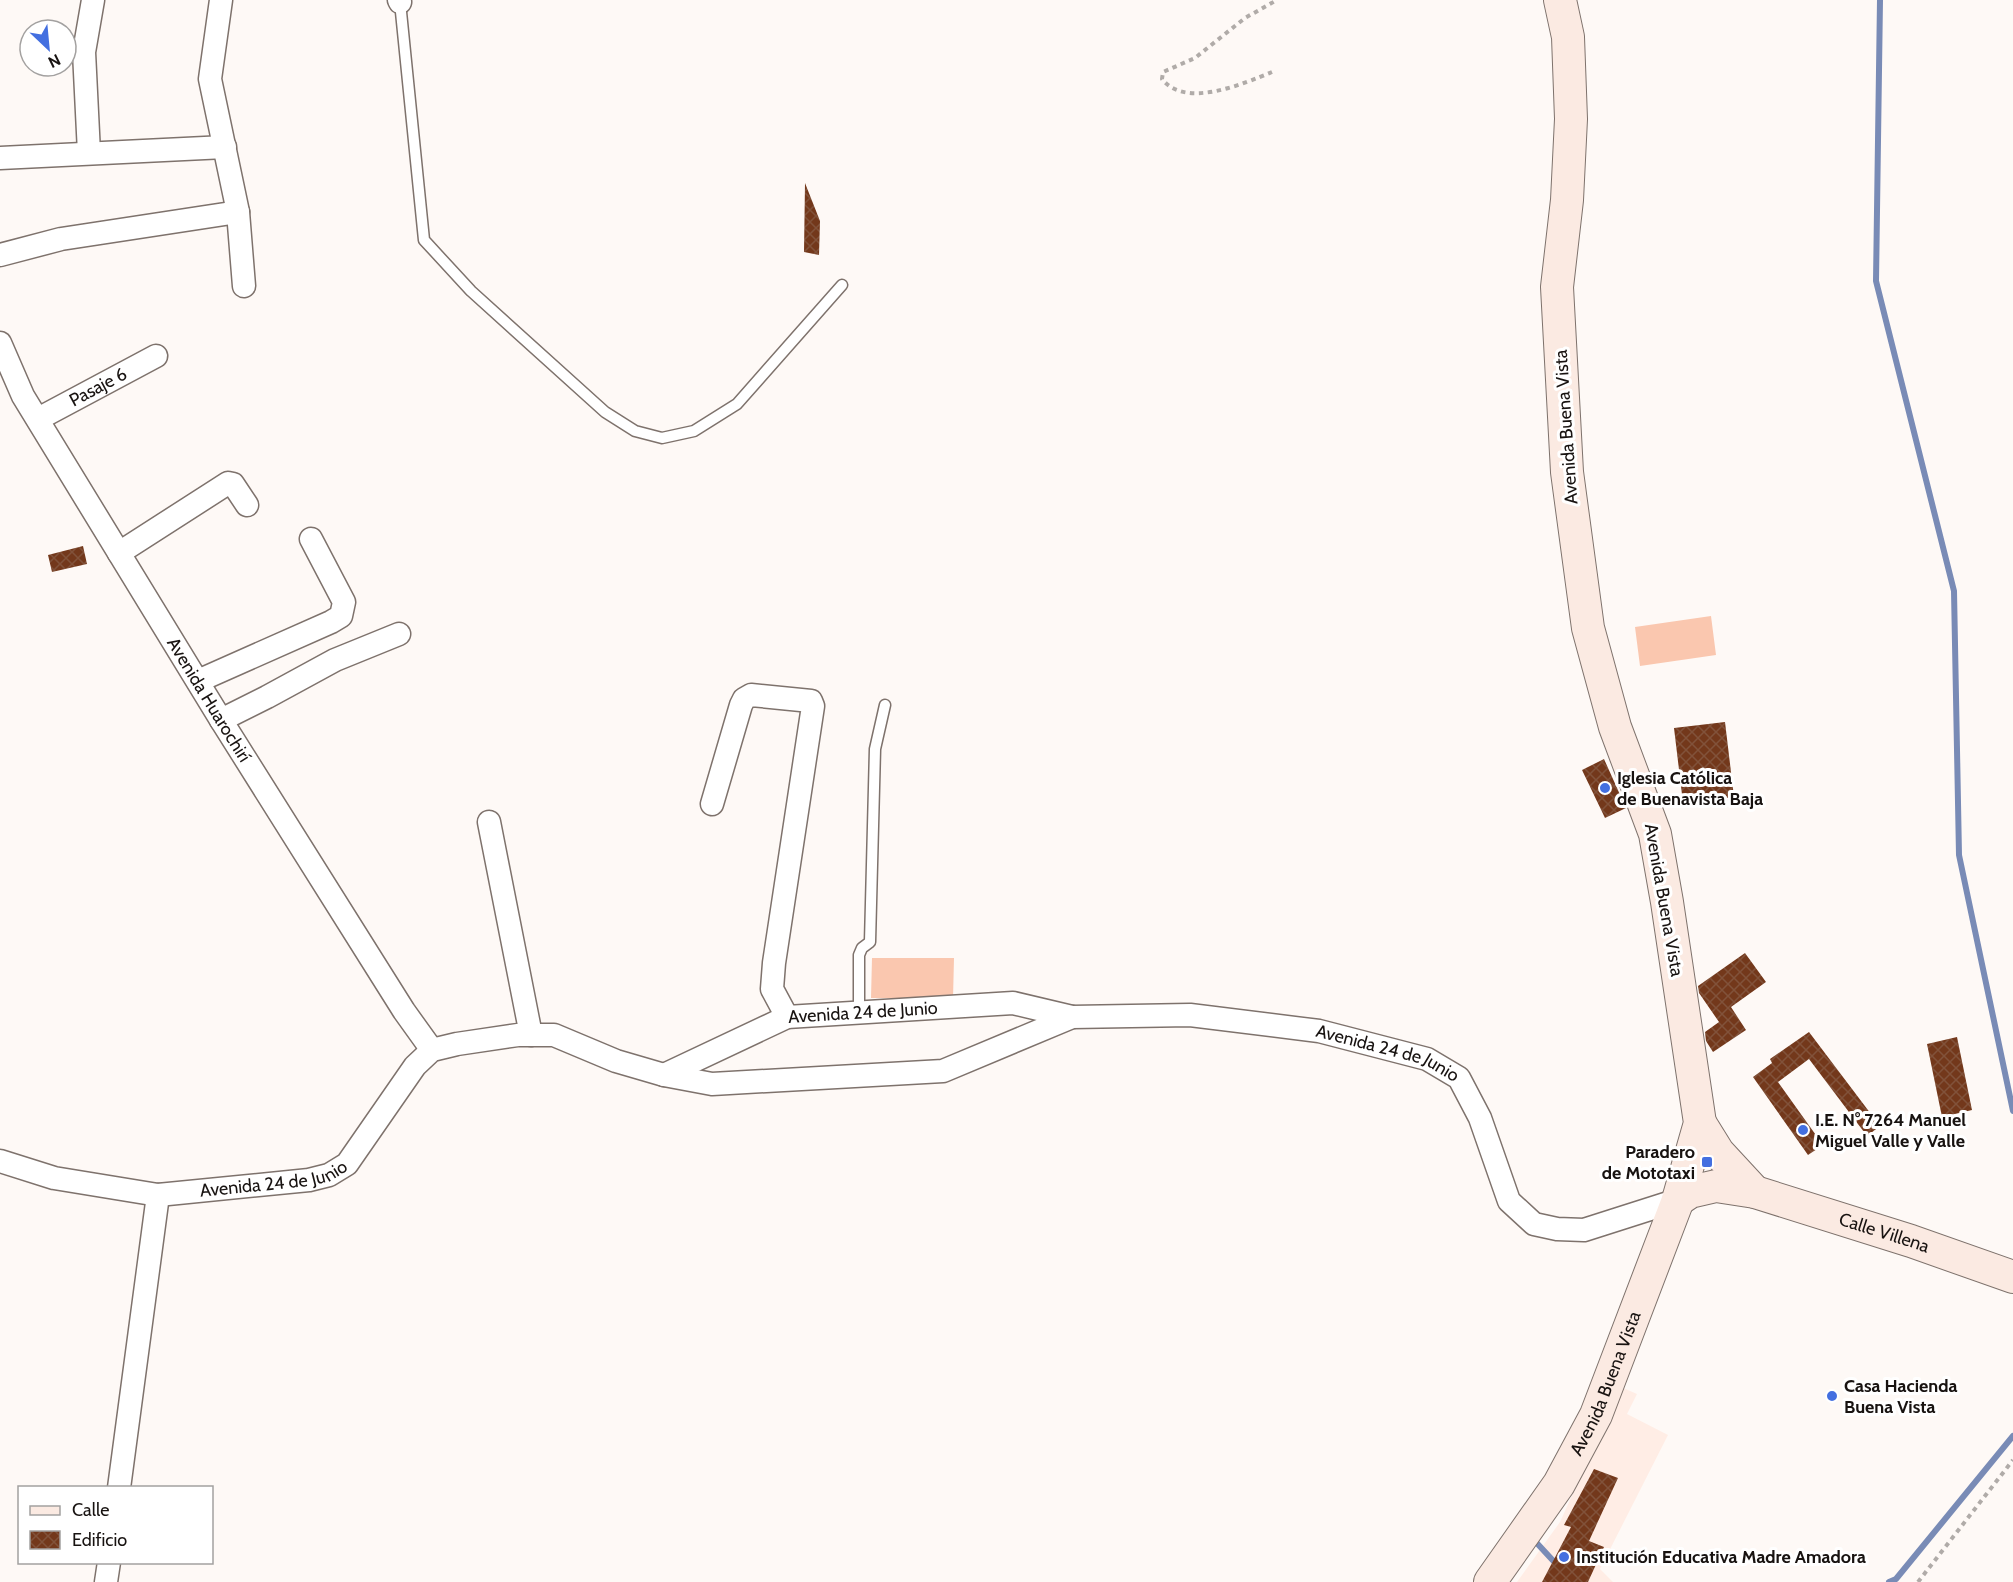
<svg xmlns="http://www.w3.org/2000/svg" width="2013" height="1582" viewBox="0 0 2013 1582" font-family="Cabin,sans-serif">
<defs>
<pattern id="building-cross-hatch" width="8" height="8" patternUnits="userSpaceOnUse" patternTransform="scale(1.5)"><rect width="8" height="8" fill="#73381b"/><path d="M0 0l8 8M0 8l8-8" fill="none" stroke="#81523a"/></pattern>
</defs>
<rect width="100%" height="100%" fill="#fef9f6"/>
<!-- built -->
<path fill="#ffede5" d="M 1621,1387 L 1637,1394 L 1627,1414 L 1668,1435 L 1600,1569 L 1613,1582 L 1517,1582 L 1560,1522 Z"/>
<!-- pitch -->
<path fill="#fac7af" d="M 1711,616 L 1716,655 L 1640,666 L 1635,627 Z
M 872,958 L 954,958 L 953,999 L 871,998 Z"/>
<g fill="none" stroke-linecap="round" stroke-linejoin="round">
<!-- stream -->
<path stroke="#798bb6" stroke-width="6" d="M 1880,0 L 1876,281 L 1954,591 L 1959,855 L 2013,1111
M 1536,1537 L 1534,1540 L 1558,1566
M 1889,1582 L 1896,1579 L 2013,1436"/>
</g>
<!-- building -->
<path fill="url(#building-cross-hatch)" d="M 805,183 L 820,221 L 819,255 L 804,252 Z
M 83,546 L 87,564 L 52,572 L 48,555 Z
M 1725,722 L 1734,797 L 1683,803 L 1674,728 Z
M 1604,759 L 1626,808 L 1605,818 L 1582,770 Z
M 1745,953 L 1766,982 L 1731,1007 L 1746,1030 L 1713,1052 L 1706,1041 L 1705,1032 L 1719,1022 L 1699,993 L 1698,986 Z
M 1809,1032 L 1880,1126 L 1867,1136 L 1809,1059 L 1778,1082 L 1823,1145 L 1808,1155 L 1753,1077 L 1772,1063 L 1770,1059 Z
M 1957,1037 L 1972,1110 L 1942,1117 L 1927,1044 Z
M 1594,1469 L 1618,1478 L 1589,1541 L 1604,1547 L 1588,1582 L 1542,1582 L 1571,1527 L 1564,1525 Z"/>
<g fill="none" stroke-linecap="round" stroke-linejoin="round">
<defs>
<path id="lane" d="M 400,2 L 424,240 L 471,291 L 605,412 L 635,431 L 662,438 L 694,431 L 737,404 L 842,285
M 859,1013 L 859,955 L 862,948 L 870,942 L 875,749 L 885,705"/>
<g id="street">
<path d="M 221,0 L 210,79 L 238,212 L 244,286"/>
<path d="M 399,0 L 400,2"/>
<path d="M 89,153 L 84,52 L 93,0"/>
<path d="M 0,158 L 225,147"/>
<path d="M 0,255 L 61,239 L 238,212"/>
<path id="s1" d="M 0,343 L 23,396 L 221,720 L 404,1011 L 432,1050"/>
<path id="s2" d="M 38,419 L 156,356"/>
<path d="M 119,553 L 228,483 L 233,484 L 247,505"/>
<path d="M 198,681 L 331,622 L 341,616 L 344,602 L 311,539"/>
<path d="M 221,720 L 267,697 L 335,660 L 399,634"/>
<path d="M 712,804 L 741,705 L 744,699 L 751,695 L 811,701 L 813,706 L 774,963 L 772,989 L 787,1017"/>
<path d="M 489,822 L 531,1035"/>
<path id="s3" d="M 664,1075 L 787,1017 L 1013,1003 L 1072,1017"/>
<path id="s4" d="M 0,1161 L 54,1178 L 158,1195 L 309,1180 L 329,1175 L 347,1164 L 415,1066 L 432,1050 L 457,1044 L 518,1035 L 554,1035 L 616,1061 L 664,1075 L 712,1084 L 943,1071 L 1072,1017 L 1190,1015 L 1319,1031 L 1427,1059 L 1459,1078 L 1480,1118 L 1509,1201 L 1534,1224 L 1557,1229 L 1584,1230 L 1678,1200"/>
<path d="M 119,1488 L 158,1195"/>
<path d="M 106,1582 L 109,1562"/>
</g>
<g id="secondary">
<path d="M 1700,1123 L 1718,1152 L 1755,1192"/>
<path id="s5" d="M 1678,1200 L 1690,1192 L 1716,1186 L 1755,1192 L 1911,1241 L 2013,1277"/>
<path id="s6" d="M 1490,1582 L 1559,1484 L 1596,1415 L 1678,1200 L 1700,1123 L 1667,902 L 1655,834 L 1615,727 L 1588,628 L 1567,472 L 1557,287 L 1567,200 L 1571,119 L 1568,37 L 1560,0"/>
</g>
</defs>
<!-- lane casing -->
<use href="#lane" stroke="#7e726c" stroke-width="13"/>
<!-- street casing -->
<use href="#street" stroke="#7e726c" stroke-width="25"/>
<!-- secondary casing -->
<use href="#secondary" stroke="#7e726c" stroke-width="34"/>
<!-- path -->
<path stroke="#b0aba8" stroke-width="4" stroke-dasharray="4.5 4.5" stroke-linecap="butt" d="M 1272,72 C 1243,84 1185,109 1162,79 L 1163,72 L 1195,58 L 1245,18 L 1277,0
M 1918,1582 L 2013,1460"/>
<!-- lane -->
<use href="#lane" stroke="#fff" stroke-width="10"/>
<!-- street -->
<use href="#street" stroke="#fff" stroke-width="22"/>
<!-- secondary -->
<use href="#secondary" stroke="#fbeae2" stroke-width="32"/>
</g>
<!-- markers -->
<g fill="#436fe0" stroke="#fff" stroke-width="2">
<circle cx="1605" cy="788" r="6"/>
<circle cx="1803" cy="1130" r="6"/>
<rect x="1701" y="1156" width="12" height="12" rx="3"/>
<circle cx="1832" cy="1396" r="6"/>
<circle cx="1564" cy="1557" r="6"/>
</g>
<g text-anchor="middle" dominant-baseline="central" stroke-width="6" stroke-linejoin="round" paint-order="stroke">
<!-- street labels -->
<g font-size="18" fill="#181311" stroke="#fff">
<text stroke="none"><textPath href="#s2" startOffset="68">Pasaje 6</textPath></text>
<text transform="translate(1566 427) rotate(-94)">Avenida Buena Vista</text>
<text stroke="none"><textPath href="#s1" startOffset="414">Avenida Huarochirí</textPath></text>
<text transform="translate(1664 900) rotate(80)">Avenida Buena Vista</text>
<text stroke="none"><textPath href="#s3" startOffset="212">Avenida 24 de Junio</textPath></text>
<text stroke="none"><textPath href="#s4" startOffset="1479">Avenida 24 de Junio</textPath></text>
<text stroke="none"><textPath href="#s4" startOffset="279">Avenida 24 de Junio</textPath></text>
<text stroke="none"><textPath href="#s5" startOffset="216">Calle Villena</textPath></text>
<text stroke="none"><textPath href="#s6" startOffset="231">Avenida Buena Vista</textPath></text>
</g>
<!-- poi labels -->
<g font-size="18" font-weight="bold" fill="#181311" stroke="#fff" text-anchor="start">
<text x="1617" y="778">Iglesia Católica<tspan x="1617" dy="21">de Buenavista Baja</tspan></text>
<text x="1815" y="1120">I.E. N° 7264 Manuel<tspan x="1815" dy="21">Miguel Valle y Valle</tspan></text>
<text x="1695" y="1152" text-anchor="end">Paradero<tspan x="1695" dy="21">de Mototaxi</tspan></text>
<text x="1844" y="1386">Casa Hacienda<tspan x="1844" dy="21">Buena Vista</tspan></text>
<text x="1576" y="1557">Institución Educativa Madre Amadora</text>
</g>
</g>
<!-- legend -->
<rect x="18" y="1486" width="195" height="78" fill="#ffffff" stroke="#a3a1a0" stroke-width="1.5"/>
<rect x="30" y="1506" width="30" height="9" fill="#fbeae2" stroke="#a3a1a0" stroke-width="1.5"/>
<text x="72" y="1516" font-size="18" fill="#181311">Calle</text>
<rect x="30" y="1531" width="30" height="18" fill="url(#building-cross-hatch)" stroke="#a3a1a0" stroke-width="1.5"/>
<text x="72" y="1546" font-size="18" fill="#181311">Edificio</text>
<!-- north arrow -->
<g transform="translate(48 48) rotate(154)"><circle r="28" fill="#ffffff" stroke="#a3a1a0" stroke-width="1.5"/>
<path d="M0-4.5L10 22L0 15L-10 22Z" fill="#436fe0"/>
<text y="-9" font-size="16" font-weight="bold" text-anchor="middle" fill="#181311">N</text>
</g>
</svg>
